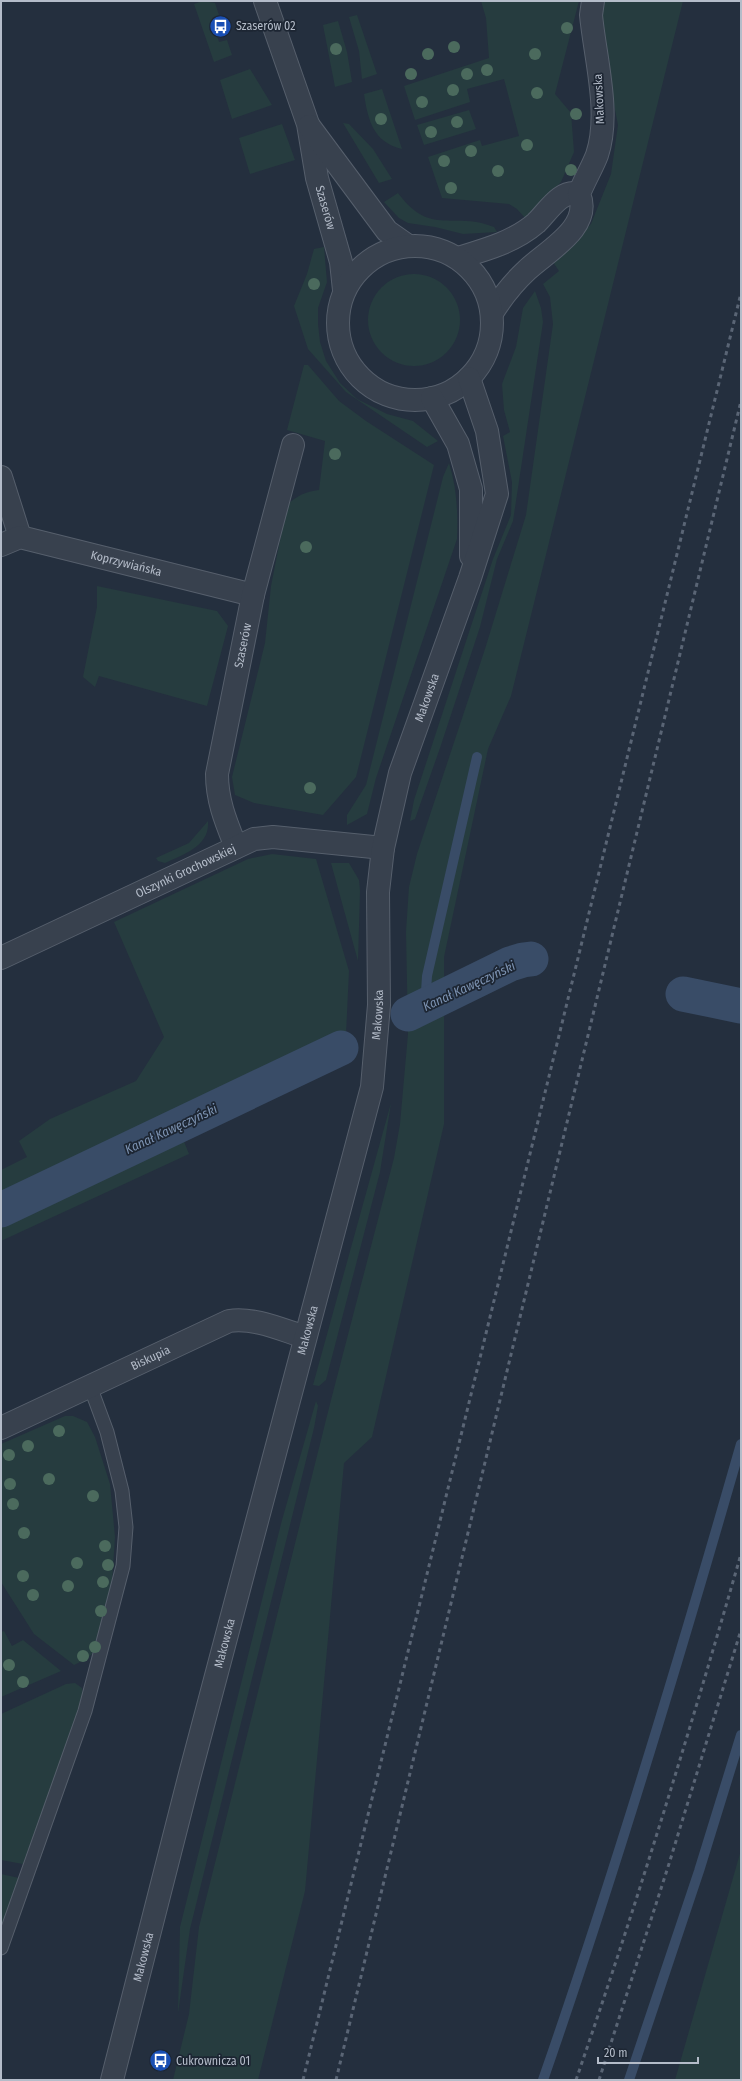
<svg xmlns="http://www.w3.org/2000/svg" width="742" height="2081" viewBox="0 0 742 2081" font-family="'Fira Sans Condensed',sans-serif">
<rect width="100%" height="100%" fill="#242f3e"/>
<!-- green -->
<path fill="#263c3f" d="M 203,1 L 215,3 L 219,15 L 212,18 L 219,42 L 227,40 L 232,55 L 214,62 L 194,4 Z
M 481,1 L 579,1 L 555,94 L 571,113 L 574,152 L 561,182 L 526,219 L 517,209 L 509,204 L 442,198 L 428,157 L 480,140 L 482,146 L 519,136 L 504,79 L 467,89 L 470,102 L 415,120 L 404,86 L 489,58 L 486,18 Z
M 599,1 L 683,1 L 511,696 L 488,749 L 444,957 L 444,1124 L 372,1437 L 344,1463 L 305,1891 L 258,2080 L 173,2080 L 189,2014 L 199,1927 L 331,1400 L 394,1158 L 400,1124 L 408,1034 L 406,932 L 409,887 L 417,854 L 485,649 L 526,515 L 553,324 L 550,297 L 543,284 L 559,271 L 553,262 L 591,224 L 611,174 L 618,125 L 596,13 Z
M 357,15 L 377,74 L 362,79 L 359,51 L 349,17 Z
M 338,21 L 347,52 L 352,82 L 335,87 L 323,25 Z
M 250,69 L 272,105 L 232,119 L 220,80 Z
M 382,89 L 402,149 C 373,142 368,120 364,94 Z
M 469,110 L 476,129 L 424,145 L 417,125 Z
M 343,123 L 349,124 L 373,149 L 392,179 L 379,183 Z
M 282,124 L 295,160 L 250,174 L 239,138 Z
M 398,193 C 431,238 454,210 494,227 L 497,232 L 463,234 L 435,227 L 408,223 L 399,218 L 384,202 Z
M 324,247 L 327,282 L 318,308 L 318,324 L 320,342 L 326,361 L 340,383 L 357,399 L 387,414 L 413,421 L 438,441 L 427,447 L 346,392 L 308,349 L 294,306 L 307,274 L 314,249 Z
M368 320a46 46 0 1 1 92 0a46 46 0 1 1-92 0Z
M 535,291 L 541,308 L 543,322 L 513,521 L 497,559 L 480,627 L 440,748 L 415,819 L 410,821 L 414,800 L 493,559 L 511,515 L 512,482 L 503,436 L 510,432 L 504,410 L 502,384 L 516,347 L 523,308 Z
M 304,365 L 308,365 L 339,401 L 366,421 L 434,465 L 356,777 L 323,815 L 254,803 L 235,795 L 232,777 L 265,643 L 271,586 L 287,505 C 298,495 305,492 319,490 L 325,441 L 287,430 Z
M 449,463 C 457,488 458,513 457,539 L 376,778 L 367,814 L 347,825 L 347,815 L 366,785 L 443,477 Z
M 97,586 L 217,611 L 228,626 L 207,706 L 99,676 L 95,687 L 83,677 L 97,607 Z
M 208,821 C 210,846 184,854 165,863 L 158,861 L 156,858 L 189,843 Z
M 272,854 L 316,859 L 349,971 L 346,1034 L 341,1064 L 183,1139 L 189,1154 L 1,1241 L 1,1170 L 27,1157 L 19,1141 L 50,1119 L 136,1081 L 164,1037 L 114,922 L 248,859 Z
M 331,863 L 349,863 L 359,880 L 360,891 L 358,961 Z
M 391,1103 L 380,1172 L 326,1380 L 319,1386 L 313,1385 Z
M 316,1401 L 318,1406 L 314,1428 L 190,1929 L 178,2013 L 180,1927 L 282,1520 Z
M 65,1416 L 73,1416 L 87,1422 L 95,1437 L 110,1484 L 115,1537 L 112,1583 L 96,1651 L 86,1659 L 74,1665 L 34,1634 L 1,1582 L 1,1444 Z
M 4,1631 L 12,1646 L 23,1640 L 61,1671 L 1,1697 L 1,1632 Z
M 75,1683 L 82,1688 L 84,1696 L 23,1864 L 1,1860 L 1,1714 L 66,1684 Z
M 741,1850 L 741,2080 L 675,2080 Z
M 1,1874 L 19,1878 L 1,1929 Z"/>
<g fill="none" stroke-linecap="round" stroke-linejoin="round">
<!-- stream -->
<path stroke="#394c67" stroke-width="10" d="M 432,1002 L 426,992 L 427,976 L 477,757
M 543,2080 C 616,1870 680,1657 741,1444
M 629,2080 L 699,1871 L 741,1735"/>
<!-- canal -->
<path stroke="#394c67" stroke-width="35" d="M 683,994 L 741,1006
M 408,1014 L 510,964 L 523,960 L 531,959
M 1,1210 L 341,1048"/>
<defs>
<path id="service" d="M 1,1948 L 85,1711 L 123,1566 L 126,1527 L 122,1491 L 107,1432 L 90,1386"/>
<g id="minor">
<path d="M 458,258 C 485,250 514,242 536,223 C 547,213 561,188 579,194"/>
<path d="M 492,313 C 502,297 513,283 527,270 C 547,251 593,227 579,194 C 584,181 592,168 597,155 C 611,113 595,58 591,15 L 593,1"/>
<path d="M 1,477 L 20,537"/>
<path id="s1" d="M 1,545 L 20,537 L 253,595"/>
<path id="s2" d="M 236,847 C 226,822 217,801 217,774 L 253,595 L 293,445"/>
<path id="s3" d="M 1,958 L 254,839 L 273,837 L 383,848"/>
<path id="s4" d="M 1,1428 L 229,1321 C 254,1317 282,1330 305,1337"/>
</g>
<g id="tertiary">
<path id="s5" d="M 265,1 L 308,124 L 317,178 L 341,262 L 344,290"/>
<path d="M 309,126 L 387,231 L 407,245"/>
<circle cx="415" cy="323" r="77"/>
<path d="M 432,398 L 458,444 L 471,489 L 471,556"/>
<path id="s6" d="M 112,2080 L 190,1774 L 372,1087 L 379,1005 L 378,892 L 383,848 L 400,773 L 470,578 L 497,494 L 487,431 L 469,378"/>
</g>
</defs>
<!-- service casing -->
<use href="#service" stroke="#565f6c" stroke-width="15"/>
<!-- minor casing -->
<use href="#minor" stroke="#565f6c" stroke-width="24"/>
<!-- tertiary casing -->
<use href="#tertiary" stroke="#565f6c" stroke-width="24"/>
<!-- service -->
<use href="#service" stroke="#38414e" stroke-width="13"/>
<!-- minor -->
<use href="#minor" stroke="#38414e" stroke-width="22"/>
<!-- tertiary -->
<use href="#tertiary" stroke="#38414e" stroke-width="22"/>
<!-- rail -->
<path stroke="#5a6575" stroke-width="3" stroke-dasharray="4 4" stroke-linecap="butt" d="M 303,2080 L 741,293
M 336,2080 L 741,401
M 576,2080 C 636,1906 690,1731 741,1554
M 599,2080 L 668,1867 L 741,1630"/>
</g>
<!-- trees -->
<g fill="#4b6a5d">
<circle cx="567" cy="28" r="6"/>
<circle cx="454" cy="47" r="6"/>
<circle cx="336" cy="49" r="6"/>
<circle cx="428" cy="54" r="6"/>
<circle cx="535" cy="54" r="6"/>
<circle cx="487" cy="70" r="6"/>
<circle cx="411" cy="74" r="6"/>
<circle cx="467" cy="74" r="6"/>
<circle cx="453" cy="90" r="6"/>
<circle cx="537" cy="93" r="6"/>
<circle cx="422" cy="102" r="6"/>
<circle cx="576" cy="114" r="6"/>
<circle cx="381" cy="119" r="6"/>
<circle cx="457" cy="122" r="6"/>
<circle cx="431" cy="132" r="6"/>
<circle cx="527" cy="145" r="6"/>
<circle cx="471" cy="151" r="6"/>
<circle cx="444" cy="161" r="6"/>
<circle cx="571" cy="170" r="6"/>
<circle cx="498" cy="171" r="6"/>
<circle cx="451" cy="188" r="6"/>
<circle cx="314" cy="284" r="6"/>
<circle cx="335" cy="454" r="6"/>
<circle cx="306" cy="547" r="6"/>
<circle cx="310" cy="788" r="6"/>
<circle cx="59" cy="1431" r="6"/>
<circle cx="28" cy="1446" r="6"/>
<circle cx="9" cy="1455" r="6"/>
<circle cx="49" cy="1479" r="6"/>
<circle cx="10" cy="1484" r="6"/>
<circle cx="93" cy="1496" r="6"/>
<circle cx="13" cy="1504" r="6"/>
<circle cx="24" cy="1533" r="6"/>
<circle cx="105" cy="1546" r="6"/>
<circle cx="77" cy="1563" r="6"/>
<circle cx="108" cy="1565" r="6"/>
<circle cx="23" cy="1576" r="6"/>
<circle cx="103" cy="1582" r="6"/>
<circle cx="68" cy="1586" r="6"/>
<circle cx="33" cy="1595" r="6"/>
<circle cx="101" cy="1611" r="6"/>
<circle cx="95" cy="1647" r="6"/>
<circle cx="83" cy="1656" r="6"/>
<circle cx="9" cy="1665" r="6"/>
<circle cx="23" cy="1682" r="6"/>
</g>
<!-- icons -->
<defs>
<symbol id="bus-disc" viewBox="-11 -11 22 22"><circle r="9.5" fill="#1a4fb4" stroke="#1d2633"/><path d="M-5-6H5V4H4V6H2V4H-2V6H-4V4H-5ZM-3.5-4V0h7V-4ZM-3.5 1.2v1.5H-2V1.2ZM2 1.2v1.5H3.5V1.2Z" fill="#fff"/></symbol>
</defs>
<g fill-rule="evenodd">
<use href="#bus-disc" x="208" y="14" width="25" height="25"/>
<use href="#bus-disc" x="148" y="2048" width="25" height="25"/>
</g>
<g text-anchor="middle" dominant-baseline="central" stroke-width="3.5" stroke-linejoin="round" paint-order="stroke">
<!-- poi labels -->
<g font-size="12" fill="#b4bcc9" stroke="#1d2633" text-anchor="start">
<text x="236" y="26">Szaserów 02</text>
<text x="176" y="2061">Cukrownicza 01</text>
</g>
<!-- street labels -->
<g font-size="12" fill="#b4bcc9" stroke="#1d2633">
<text transform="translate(599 99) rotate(-93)">Makowska</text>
<text stroke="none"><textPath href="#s5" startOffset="216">Szaserów</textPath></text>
<text stroke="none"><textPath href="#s1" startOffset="130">Koprzywiańska</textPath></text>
<text stroke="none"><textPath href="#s2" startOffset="207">Szaserów</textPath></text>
<text stroke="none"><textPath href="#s6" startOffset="1423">Makowska</textPath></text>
<text stroke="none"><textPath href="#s3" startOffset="204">Olszynki Grochowskiej</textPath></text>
<text stroke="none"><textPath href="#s6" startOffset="1099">Makowska</textPath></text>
<text stroke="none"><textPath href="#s6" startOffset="775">Makowska</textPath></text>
<text stroke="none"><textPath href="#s4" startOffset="165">Biskupia</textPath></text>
<text stroke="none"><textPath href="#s6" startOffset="451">Makowska</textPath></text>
<text stroke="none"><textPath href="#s6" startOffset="127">Makowska</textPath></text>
</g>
<!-- water labels -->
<g font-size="13" font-style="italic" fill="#7c92b1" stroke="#1d2633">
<text transform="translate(469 986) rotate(-25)">Kanał Kawęczyński</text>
<text transform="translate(171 1129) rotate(-25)">Kanał Kawęczyński</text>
</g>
</g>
<!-- border -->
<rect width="742" height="2081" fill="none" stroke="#b4bcc9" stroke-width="4"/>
<!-- scale -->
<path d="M598 2057v6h100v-6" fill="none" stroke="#b4bcc9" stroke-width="2"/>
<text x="604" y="2057" font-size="12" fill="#b4bcc9" stroke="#1d2633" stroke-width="3" paint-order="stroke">20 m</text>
</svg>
